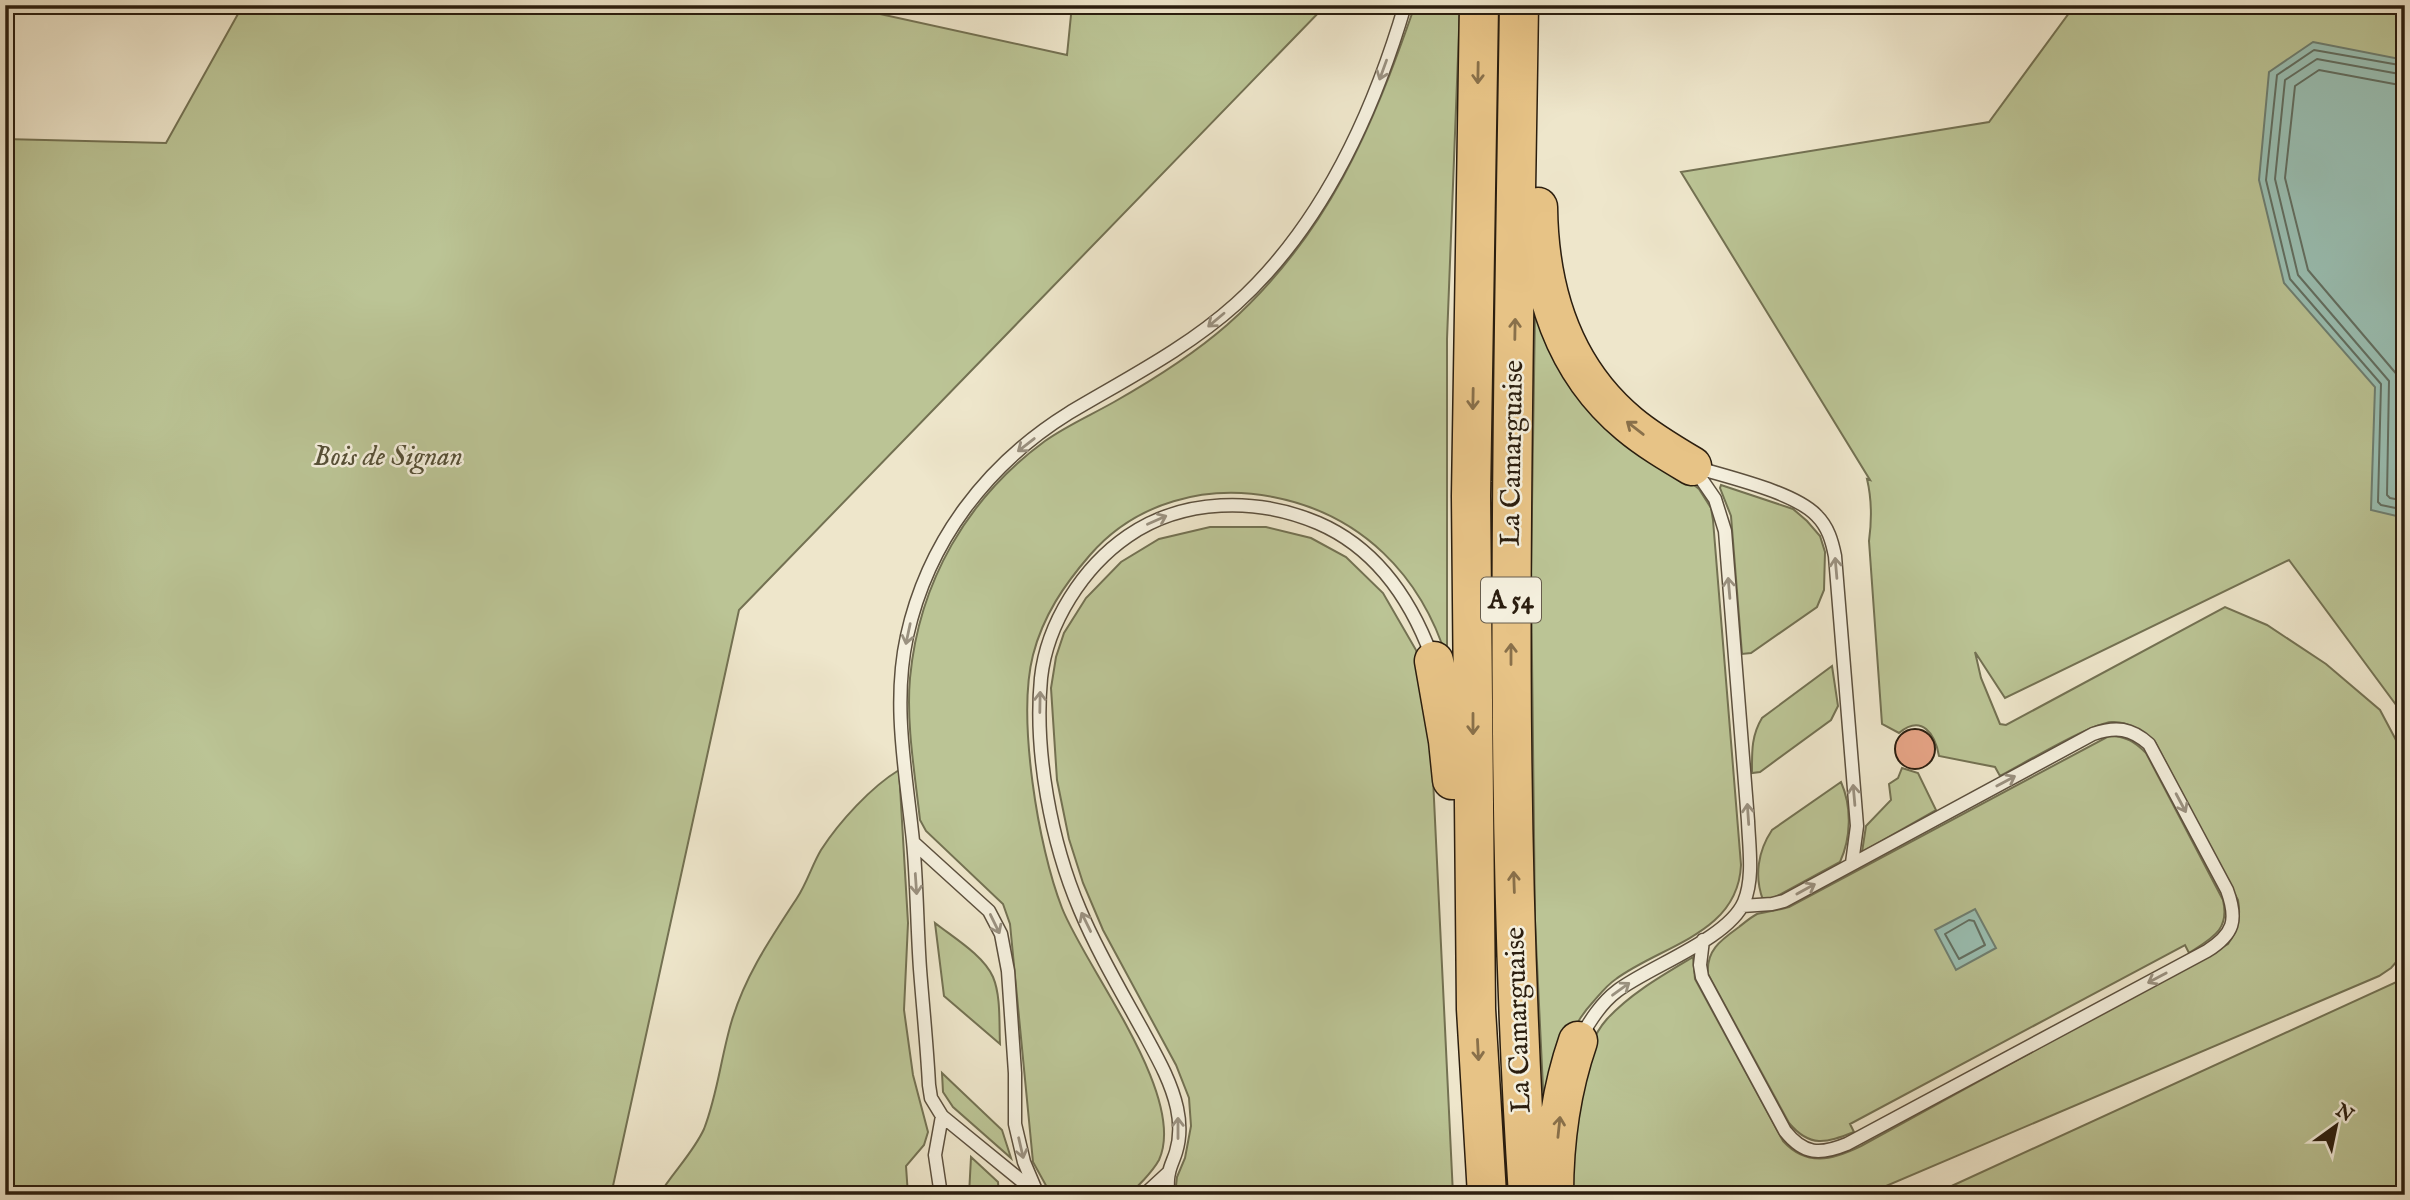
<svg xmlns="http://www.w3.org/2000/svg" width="2410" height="1200" viewBox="0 0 2410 1200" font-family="'IM FELL English',serif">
<rect width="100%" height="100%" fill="#eee6cb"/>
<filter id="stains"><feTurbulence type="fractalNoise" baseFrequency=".00286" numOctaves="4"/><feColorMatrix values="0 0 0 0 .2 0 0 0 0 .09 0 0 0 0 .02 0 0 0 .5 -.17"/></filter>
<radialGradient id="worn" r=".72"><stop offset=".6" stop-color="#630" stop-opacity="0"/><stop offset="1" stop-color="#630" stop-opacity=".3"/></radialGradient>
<!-- green -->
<path fill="#bbc495" stroke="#737152" stroke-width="2" d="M 243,5 L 839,5 L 1067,55 L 1072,5 L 1326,5 L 739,610 L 611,1195 L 5,1195 L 5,139 L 166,143 Z
M 1415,5 L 1460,5 L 1447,339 L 1447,659 C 1421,575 1361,514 1273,497 C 1206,484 1136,502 1090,555 C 1064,585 1043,616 1033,655 C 1017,718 1038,847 1062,908 C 1086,969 1188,1096 1159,1160 C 1154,1169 1135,1192 1125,1195 C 1114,1198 1072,1195 1058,1195 L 1049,1191 L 1033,1162 L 1010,924 L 1003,904 L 926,831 L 920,820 C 915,774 906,724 910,678 C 919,582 967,498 1045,441 C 1066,426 1091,415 1114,402 C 1151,381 1195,353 1227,325 C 1328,235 1372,129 1415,5 Z
M 2075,5 L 2405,5 L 2405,717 L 2289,560 L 2005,698 L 1975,652 L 1981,678 L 2000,724 L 2006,725 L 2225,607 L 2267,625 L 2326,664 L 2380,710 L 2405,757 L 2405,952 L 2391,968 L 2379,976 L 1865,1195 L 1569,1195 C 1573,1145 1572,1058 1607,1019 C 1631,993 1663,975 1693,957 L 1695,979 L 1783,1141 C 1807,1167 1832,1160 1861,1146 L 2228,944 C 2238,930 2241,917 2238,900 L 2155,742 C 2143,732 2129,721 2112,722 C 2091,723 2023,764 2000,776 L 1995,767 L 1939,756 C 1935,734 1922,714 1899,733 L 1882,724 L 1869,541 C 1872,519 1872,500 1867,479 L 1870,480 L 1681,172 L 1989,122 Z
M 1535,312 L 1678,472 L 1699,489 L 1711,508 L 1713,520 L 1741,865 C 1738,934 1662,945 1616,979 C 1607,985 1600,994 1593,1002 C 1565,1032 1557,1071 1544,1109 L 1535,921 L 1531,572 Z
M 1721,485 L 1793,509 L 1807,521 L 1820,536 L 1825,552 L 1824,590 L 1817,607 L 1751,653 L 1742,654 L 1731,516 L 1720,488 Z
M 1210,527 L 1266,527 L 1311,538 L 1346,557 L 1383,593 L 1416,650 L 1430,716 L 1453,1195 L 1175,1195 L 1177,1177 L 1185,1158 L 1191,1126 L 1189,1098 L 1176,1065 L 1103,930 L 1083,883 L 1069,839 L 1057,780 L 1051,688 L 1056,657 L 1064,633 L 1086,598 L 1121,562 L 1159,539 Z
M 1832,666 L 1838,706 L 1831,720 L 1760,772 L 1752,773 C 1752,753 1751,736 1762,718 Z
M 2109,736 C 2126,736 2135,742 2146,753 L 2223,900 C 2230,930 2212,938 2189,953 L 2185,945 L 1850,1124 L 1854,1132 C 1826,1143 1810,1148 1789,1123 L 1708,974 C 1706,950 1721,940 1739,927 C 1744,923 1751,917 1757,914 C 1763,912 1780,910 1789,907 Z
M 1902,768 L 1918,773 L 1936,810 L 1862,852 L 1866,826 L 1891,800 L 1889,784 L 1898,778 Z
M 899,770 L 908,923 L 904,1010 L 913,1075 L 928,1132 L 924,1145 L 906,1166 L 908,1195 L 659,1195 C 673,1172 693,1153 704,1129 C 718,1093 721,1056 732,1020 C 746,974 771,938 797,898 C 807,883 812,865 821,850 C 839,822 871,787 899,770 Z
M 1841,782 C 1852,807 1851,838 1840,862 L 1768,901 L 1763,900 C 1754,876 1758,851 1772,830 Z
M 935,923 C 954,938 983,955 993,977 C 1001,996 999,1023 1000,1044 L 944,996 Z
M 2405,978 L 2405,1195 L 1932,1195 Z
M 942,1073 L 1002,1130 L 1011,1158 L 953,1107 L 943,1092 Z
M 971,1157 L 998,1182 L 999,1195 L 969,1195 Z"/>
<!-- water -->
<path fill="#9ac0b4" stroke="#6e7f72" stroke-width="2" d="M 2313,42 L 2405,60 L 2405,518 L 2371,510 L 2375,387 L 2284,283 L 2259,180 L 2269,72 Z
M 1975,909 L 1996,948 L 1956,970 L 1935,930 Z"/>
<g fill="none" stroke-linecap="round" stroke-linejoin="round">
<!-- shore -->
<path stroke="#626f62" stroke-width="2" d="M 2405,66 L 2314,50 L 2277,75 L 2266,180 L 2290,279 L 2381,384 L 2378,502 L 2381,505 L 2405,510
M 2405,75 L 2317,59 L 2285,80 L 2275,179 L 2298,275 L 2389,381 L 2387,495 L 2390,498 L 2405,501
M 2405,86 L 2319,70 L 2295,86 L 2285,178 L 2308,270 L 2399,377 L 2401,388 L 2398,486 L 2405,491
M 1969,920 L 1974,921 L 1985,945 L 1959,959 L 1945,934 Z"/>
</g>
<!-- building -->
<path fill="#e6a486" stroke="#2b1e0f" stroke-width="2" d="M1895 749a20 20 0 1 1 40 0a20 20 0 1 1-40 0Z"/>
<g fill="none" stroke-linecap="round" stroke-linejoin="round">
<defs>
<path id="service" d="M 1695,467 C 1727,477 1795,492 1817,516 C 1828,527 1832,541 1835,556 L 1857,826 L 1852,863
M 913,842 L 989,911 L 1001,934 L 1008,971 L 1015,1073 L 1015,1124 L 1024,1162 L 1038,1195
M 1703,940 L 1700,965 L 1702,977 L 1785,1131 C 1804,1155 1820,1155 1847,1144 L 2207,951 C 2234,934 2238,920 2227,890 L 2149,744 C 2131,728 2116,726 2093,734 L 1784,901 L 1772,904 L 1742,906
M 1580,1038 C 1590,1021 1601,1003 1617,991 C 1650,966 1728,939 1744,902 C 1754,878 1749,847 1748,821 L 1725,531 L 1715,499 L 1693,467
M 942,1116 L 1034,1191
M 941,1195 L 935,1155 L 942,1116 L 931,1098 L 929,1085 C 927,1046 923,1008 920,969 C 917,926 917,884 913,841 C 906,773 892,704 907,636 C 928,541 987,464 1069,413 C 1126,379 1186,349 1236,304 C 1321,227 1373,114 1405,5
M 1144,1195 L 1169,1172
M 1168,1195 C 1168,1188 1167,1180 1169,1173 C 1170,1166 1174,1159 1176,1152 C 1180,1139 1180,1122 1177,1108 C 1171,1081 1157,1057 1144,1033 C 1122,993 1098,953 1080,910 C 1051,842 1034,752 1041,678 C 1047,623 1083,567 1128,536 C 1183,498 1257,497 1318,523 C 1376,548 1411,600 1432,657"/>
<path id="motorway" d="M 1479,5 L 1471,496 L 1476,1009 L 1487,1195
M 1519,5 C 1513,402 1502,799 1528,1195
M 1538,207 C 1539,289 1563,369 1629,424 C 1648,440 1670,453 1692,466
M 1434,661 L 1448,741 L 1452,780
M 1554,1195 C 1554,1142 1561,1090 1578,1041"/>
</defs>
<!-- service casing -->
<use href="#service" stroke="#5c503e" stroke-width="15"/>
<!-- motorway casing -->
<use href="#motorway" stroke="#2b1e0f" stroke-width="41"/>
<!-- service -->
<use href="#service" stroke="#f4efdd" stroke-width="12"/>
<!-- motorway -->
<use href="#motorway" stroke="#e7c386" stroke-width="38"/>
</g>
<!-- one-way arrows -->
<defs><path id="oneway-shaft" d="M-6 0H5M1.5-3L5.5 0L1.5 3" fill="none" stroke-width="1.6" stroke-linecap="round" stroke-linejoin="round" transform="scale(1.75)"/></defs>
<g stroke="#9a9180">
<use href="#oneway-shaft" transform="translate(1383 70) rotate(110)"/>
<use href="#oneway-shaft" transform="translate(1216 320) rotate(140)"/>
<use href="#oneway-shaft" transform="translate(1026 445) rotate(142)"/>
<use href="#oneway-shaft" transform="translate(1157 520) rotate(-24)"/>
<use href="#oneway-shaft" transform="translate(1836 568) rotate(-95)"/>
<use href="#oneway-shaft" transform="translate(1729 588) rotate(-95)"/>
<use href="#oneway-shaft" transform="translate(908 634) rotate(102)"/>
<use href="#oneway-shaft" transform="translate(1040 702) rotate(-89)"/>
<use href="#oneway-shaft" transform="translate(2006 781) rotate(-28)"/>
<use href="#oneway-shaft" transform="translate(1854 795) rotate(-95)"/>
<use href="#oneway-shaft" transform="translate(2181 803) rotate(62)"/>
<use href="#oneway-shaft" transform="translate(1748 814) rotate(-94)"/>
<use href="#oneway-shaft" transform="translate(916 884) rotate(86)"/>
<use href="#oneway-shaft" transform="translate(1806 889) rotate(-29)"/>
<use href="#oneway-shaft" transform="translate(1086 922) rotate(-116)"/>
<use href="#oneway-shaft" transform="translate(995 924) rotate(64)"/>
<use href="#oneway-shaft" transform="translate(2157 978) rotate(152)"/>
<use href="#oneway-shaft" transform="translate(1621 989) rotate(-36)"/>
<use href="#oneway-shaft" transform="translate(1178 1128) rotate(-90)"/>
<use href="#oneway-shaft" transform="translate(1021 1148) rotate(77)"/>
</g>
<g stroke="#89704a">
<use href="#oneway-shaft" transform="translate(1478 73) rotate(91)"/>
<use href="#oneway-shaft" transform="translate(1515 329) rotate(-89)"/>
<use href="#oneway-shaft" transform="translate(1473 399) rotate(91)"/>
<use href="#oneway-shaft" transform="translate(1635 428) rotate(-142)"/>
<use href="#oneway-shaft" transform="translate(1511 654) rotate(-90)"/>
<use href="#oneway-shaft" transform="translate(1473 724) rotate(90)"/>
<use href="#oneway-shaft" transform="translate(1514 882) rotate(-92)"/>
<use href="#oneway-shaft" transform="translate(1478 1050) rotate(87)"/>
<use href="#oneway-shaft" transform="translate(1559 1127) rotate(-84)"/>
</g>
<g text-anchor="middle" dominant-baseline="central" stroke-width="5" stroke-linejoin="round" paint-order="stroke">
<!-- shield labels -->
<rect fill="#f4efdd" stroke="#675d4d" stroke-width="2" x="1481" y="577.5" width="60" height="45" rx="5"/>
<g font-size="26" font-weight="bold" fill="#2b1e0f">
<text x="1511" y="600">A 54</text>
</g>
<!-- street labels -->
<g font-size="28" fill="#2b1e0f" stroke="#f4efdd">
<text transform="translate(1513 453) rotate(-89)">La Camarguaise</text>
<text transform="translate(1519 1020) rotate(-92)">La Camarguaise</text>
</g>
<!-- park labels -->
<g font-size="28" font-style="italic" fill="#565037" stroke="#f4efdd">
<text x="388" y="457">Bois de Signan</text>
</g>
</g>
<!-- margin -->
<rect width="2410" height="1200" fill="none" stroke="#eee6cb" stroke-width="28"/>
<rect x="7" y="7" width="2396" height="1186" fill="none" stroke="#2b1e0f" stroke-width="3.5"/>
<rect x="14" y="14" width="2382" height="1172" fill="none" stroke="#2b1e0f" stroke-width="2"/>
<!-- north arrow -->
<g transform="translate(2336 1126) rotate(33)" stroke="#f4efdd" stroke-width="5" paint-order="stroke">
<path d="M0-5L12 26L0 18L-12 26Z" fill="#2b1e0f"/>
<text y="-10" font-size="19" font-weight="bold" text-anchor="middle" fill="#2b1e0f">N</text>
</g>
<rect width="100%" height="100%" filter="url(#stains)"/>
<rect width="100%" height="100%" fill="url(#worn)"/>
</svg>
